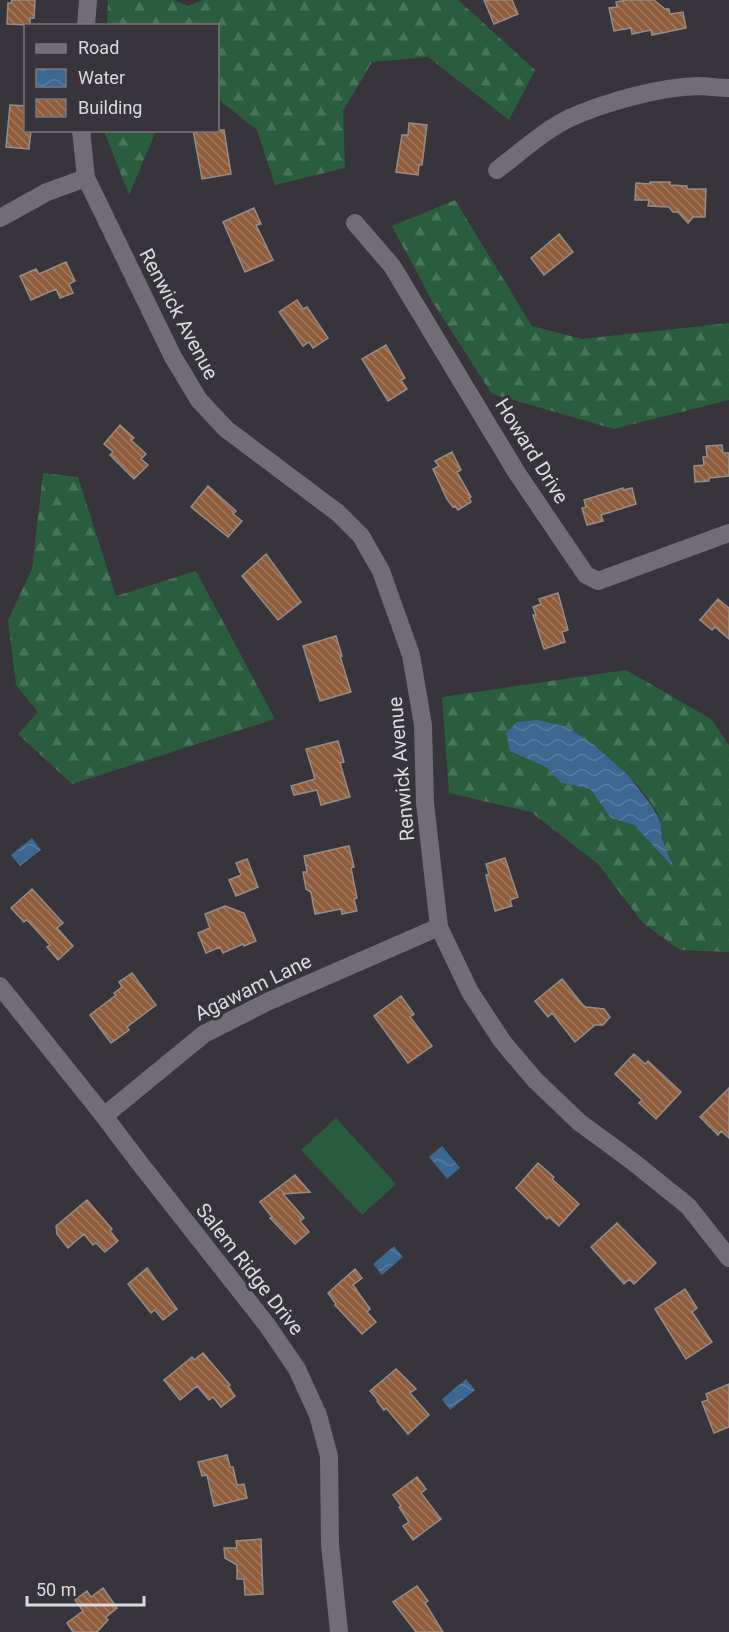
<svg xmlns="http://www.w3.org/2000/svg" width="729" height="1632" viewBox="0 0 729 1632" font-family="Roboto,sans-serif">
<defs>
<pattern id="forest-firs" width="22" height="20" patternUnits="userSpaceOnUse" patternTransform="scale(1.5)"><rect width="22" height="20" fill="#2a5d3e"/><path d="M5 1l3.5 6h-7zM16 11l3.5 6h-7z" fill="#487459"/></pattern>
<pattern id="water-waves" width="16" height="10" patternUnits="userSpaceOnUse" patternTransform="scale(1.5)"><rect width="16" height="10" fill="#3c6791"/><path d="M0 5q4-4 8 0t8 0" fill="none" stroke="#587ca0"/></pattern>
<pattern id="building-back-hatch" width="6" height="6" patternUnits="userSpaceOnUse" patternTransform="scale(1.5)"><rect width="6" height="6" fill="#8f5d3b"/><path d="M-1 5l2 2M0 0l6 6M5-1l2 2" fill="none" stroke="#a37b60"/></pattern>
</defs>
<rect width="100%" height="100%" fill="#37343b"/>
<!-- forest -->
<path fill="url(#forest-firs)" fill-rule="evenodd" d="M 108,0 L 174,0 L 188,6 L 202,0 L 458,0 L 535,70 L 509,120 L 428,57 L 372,62 L 343,111 L 345,168 L 275,185 L 257,130 L 218,99 L 218,26 L 107,26 Z
M 104,131 L 156,131 L 129,195 Z
M 455,200 L 532,326 L 582,339 L 729,323 L 729,400 L 614,429 L 492,394 L 432,301 L 392,226 Z
M 43,473 L 78,477 L 116,596 L 196,571 L 275,719 L 72,784 L 18,734 L 38,712 L 16,685 L 8,620 L 32,569 Z
M 626,670 L 711,719 L 729,745 L 729,952 L 680,950 L 643,923 L 598,864 L 531,812 L 449,793 L 442,697 ZM 567,727 C 597,748 649,786 661,822 C 662,828 661,835 662,840 C 664,849 670,858 673,866 L 634,825 L 611,818 L 590,789 L 561,783 L 546,767 Z"/>
<!-- garden -->
<path fill="#2a5d3e" d="M 336,1118 L 396,1184 L 362,1215 L 301,1150 Z"/>
<!-- water -->
<path fill="url(#water-waves)" d="M 538,720 L 567,727 L 594,745 L 627,774 L 652,806 L 661,823 L 662,840 L 674,868 L 634,825 L 611,818 L 590,789 L 561,783 L 546,767 L 510,751 L 506,733 L 517,722 Z
M 32,838 L 41,850 L 20,866 L 11,855 Z
M 442,1146 L 460,1168 L 447,1179 L 429,1157 Z
M 394,1246 L 403,1257 L 382,1275 L 373,1264 Z
M 466,1379 L 475,1390 L 450,1410 L 442,1399 Z"/>
<!-- building -->
<path fill="url(#building-back-hatch)" stroke="#958d88" stroke-width="1.5" d="M 12,0 L 35,0 L 34,18 L 30,18 L 30,25 L 7,24 L 8,3 L 11,3 Z
M 484,0 L 512,0 L 518,14 L 494,24 Z
M 626,0 L 654,0 L 665,9 L 669,9 L 670,14 L 683,12 L 686,28 L 652,35 L 651,30 L 632,34 L 631,28 L 614,31 L 609,8 L 617,7 L 616,2 Z
M 10,105 L 26,106 L 26,130 L 31,130 L 29,149 L 6,147 Z
M 409,123 L 427,125 L 422,165 L 419,165 L 418,175 L 396,172 L 402,135 L 408,135 Z
M 193,130 L 224,130 L 231,174 L 202,179 Z
M 650,182 L 670,182 L 670,185 L 687,186 L 687,189 L 706,189 L 705,217 L 693,217 L 688,223 L 678,212 L 673,212 L 669,207 L 648,206 L 649,200 L 635,200 L 636,183 L 650,184 Z
M 254,208 L 261,224 L 256,225 L 273,260 L 245,272 L 223,222 Z
M 559,234 L 573,252 L 544,275 L 531,258 Z
M 66,262 L 75,281 L 69,284 L 73,293 L 60,298 L 56,289 L 31,300 L 20,276 L 36,269 L 39,274 Z
M 297,300 L 303,309 L 307,307 L 328,338 L 313,348 L 309,342 L 303,346 L 279,312 Z
M 386,345 L 405,378 L 401,380 L 407,389 L 388,401 L 362,359 Z
M 120,425 L 134,438 L 131,440 L 146,454 L 141,459 L 148,465 L 134,479 L 110,455 L 113,452 L 104,444 Z
M 722,445 L 723,453 L 729,453 L 729,476 L 709,478 L 709,481 L 695,482 L 694,466 L 704,465 L 703,457 L 707,457 L 706,446 Z
M 452,452 L 461,470 L 457,472 L 471,497 L 469,498 L 471,502 L 458,510 L 455,506 L 453,507 L 447,499 L 433,469 L 439,466 L 435,461 Z
M 208,486 L 236,511 L 233,514 L 242,521 L 228,537 L 191,507 Z
M 623,488 L 623,490 L 632,488 L 636,504 L 601,515 L 603,521 L 587,525 L 582,508 L 586,507 L 584,500 Z
M 266,554 L 301,602 L 278,620 L 242,576 Z
M 558,593 L 568,630 L 562,632 L 565,642 L 544,649 L 533,615 L 536,615 L 533,607 L 541,604 L 539,599 Z
M 718,599 L 729,608 L 729,639 L 715,627 L 712,630 L 700,620 Z
M 336,636 L 342,656 L 340,656 L 351,692 L 320,701 L 303,646 Z
M 338,741 L 344,762 L 340,763 L 350,797 L 321,805 L 317,790 L 294,795 L 291,786 L 315,779 L 306,749 Z
M 349,846 L 354,867 L 351,868 L 357,898 L 354,899 L 357,911 L 342,914 L 341,909 L 315,914 L 311,892 L 306,889 L 303,872 L 307,872 L 304,856 Z
M 505,858 L 518,897 L 510,900 L 512,906 L 495,911 L 486,875 L 489,874 L 486,864 Z
M 247,859 L 258,887 L 236,896 L 229,880 L 241,875 L 236,863 Z
M 32,889 L 63,923 L 57,928 L 73,946 L 58,960 L 47,947 L 50,945 L 29,922 L 26,920 L 24,922 L 11,908 Z
M 225,906 L 244,913 L 256,941 L 244,946 L 243,944 L 223,953 L 220,947 L 206,953 L 198,933 L 210,928 L 205,914 Z
M 132,973 L 156,1005 L 127,1027 L 129,1030 L 111,1043 L 90,1015 L 116,995 L 114,993 L 122,987 L 119,982 Z
M 562,979 L 582,1004 L 586,1007 L 604,1009 L 610,1017 L 603,1025 L 595,1025 L 575,1042 L 552,1013 L 548,1017 L 535,1001 Z
M 401,996 L 414,1014 L 410,1017 L 432,1046 L 408,1063 L 374,1016 Z
M 634,1054 L 645,1064 L 648,1061 L 681,1092 L 656,1119 L 639,1103 L 642,1100 L 615,1074 Z
M 729,1088 L 729,1138 L 721,1131 L 718,1135 L 700,1117 Z
M 538,1163 L 554,1177 L 552,1179 L 579,1204 L 559,1226 L 549,1217 L 547,1219 L 516,1188 Z
M 295,1175 L 310,1192 L 283,1194 L 304,1218 L 300,1221 L 309,1232 L 295,1244 L 270,1218 L 272,1217 L 260,1202 Z
M 87,1200 L 112,1229 L 110,1231 L 118,1241 L 105,1252 L 96,1243 L 93,1245 L 84,1234 L 68,1248 L 57,1234 L 56,1226 Z
M 617,1223 L 656,1263 L 634,1284 L 629,1279 L 624,1284 L 591,1247 Z
M 147,1268 L 177,1309 L 163,1320 L 155,1310 L 151,1313 L 128,1284 Z
M 355,1269 L 362,1278 L 353,1285 L 370,1309 L 367,1312 L 376,1322 L 362,1334 L 335,1305 L 336,1304 L 328,1293 Z
M 685,1289 L 697,1308 L 692,1312 L 712,1342 L 686,1359 L 655,1309 Z
M 203,1353 L 230,1385 L 228,1386 L 235,1396 L 221,1407 L 213,1397 L 209,1400 L 197,1386 L 180,1400 L 164,1380 L 192,1357 L 194,1360 Z
M 396,1369 L 416,1389 L 410,1393 L 429,1415 L 408,1434 L 386,1408 L 384,1410 L 377,1401 L 378,1400 L 370,1391 Z
M 729,1384 L 729,1427 L 714,1433 L 702,1402 L 708,1400 L 706,1394 Z
M 227,1455 L 230,1467 L 233,1467 L 237,1485 L 244,1484 L 247,1498 L 214,1506 L 207,1475 L 202,1476 L 198,1462 Z
M 417,1477 L 426,1489 L 421,1493 L 441,1519 L 413,1540 L 403,1526 L 409,1522 L 399,1507 L 401,1506 L 393,1495 Z
M 261,1539 L 263,1594 L 245,1595 L 244,1579 L 237,1579 L 237,1565 L 225,1558 L 224,1548 L 237,1548 L 236,1541 Z
M 417,1586 L 428,1601 L 425,1603 L 443,1632 L 416,1632 L 393,1602 Z
M 103,1588 L 117,1608 L 106,1617 L 108,1620 L 97,1632 L 73,1632 L 67,1623 L 83,1611 L 75,1600 L 87,1591 L 91,1597 Z"/>
<g fill="none" stroke-linecap="round" stroke-linejoin="round">
<!-- minor -->
<path stroke="#706d75" stroke-width="18" d="M 86,26 L 88,0
M 81,130 L 86,178 L 173,357 L 199,400 L 226,429 L 338,513 L 361,536 L 381,571 L 411,655 L 423,725 L 425,803 L 439,927 L 470,992 L 502,1041 L 535,1080 L 579,1122 L 632,1161 L 688,1206 L 729,1258
M 497,170 C 521,152 545,129 572,117 C 606,102 660,87 697,86 C 707,86 718,88 729,88
M 0,218 L 47,192 L 86,178
M 355,223 L 392,266 L 517,473 L 586,575 L 598,581 L 729,533
M 0,986 L 104,1116 L 138,1161 L 267,1325 L 297,1369 L 318,1415 L 329,1456 L 330,1544 L 339,1632
M 104,1116 L 204,1034 L 267,1002 L 439,927"/>
</g>
<g text-anchor="middle" dominant-baseline="central" stroke-width="6" stroke-linejoin="round" paint-order="stroke">
<!-- street labels -->
<g font-size="20" fill="#dbdade" stroke="#37343b">
<text transform="translate(179 314) rotate(62)">Renwick Avenue</text>
<text transform="translate(532 451) rotate(58)">Howard Drive</text>
<text transform="translate(401 769) rotate(-95)">Renwick Avenue</text>
<text transform="translate(253 987) rotate(-26)">Agawam Lane</text>
<text transform="translate(250 1269) rotate(52)">Salem Ridge Drive</text>
</g>
</g>
<!-- legend -->
<rect x="24" y="24" width="195" height="108" fill="#37343b" stroke="#79767c" stroke-width="1.5"/>
<rect x="36" y="44" width="30" height="9" fill="#706d75" stroke="#79767c" stroke-width="1.5"/>
<text x="78" y="54" font-size="18" fill="#dbdade">Road</text>
<rect x="36" y="69" width="30" height="18" fill="url(#water-waves)" stroke="#79767c" stroke-width="1.5"/>
<text x="78" y="84" font-size="18" fill="#dbdade">Water</text>
<rect x="36" y="99" width="30" height="18" fill="url(#building-back-hatch)" stroke="#79767c" stroke-width="1.5"/>
<text x="78" y="114" font-size="18" fill="#dbdade">Building</text>
<!-- scale -->
<path d="M27 1596v9h117v-9" fill="none" stroke="#dbdade" stroke-width="3"/>
<text x="36" y="1596" font-size="18" fill="#dbdade" stroke="#37343b" stroke-width="4.5" paint-order="stroke">50 m</text>
</svg>
